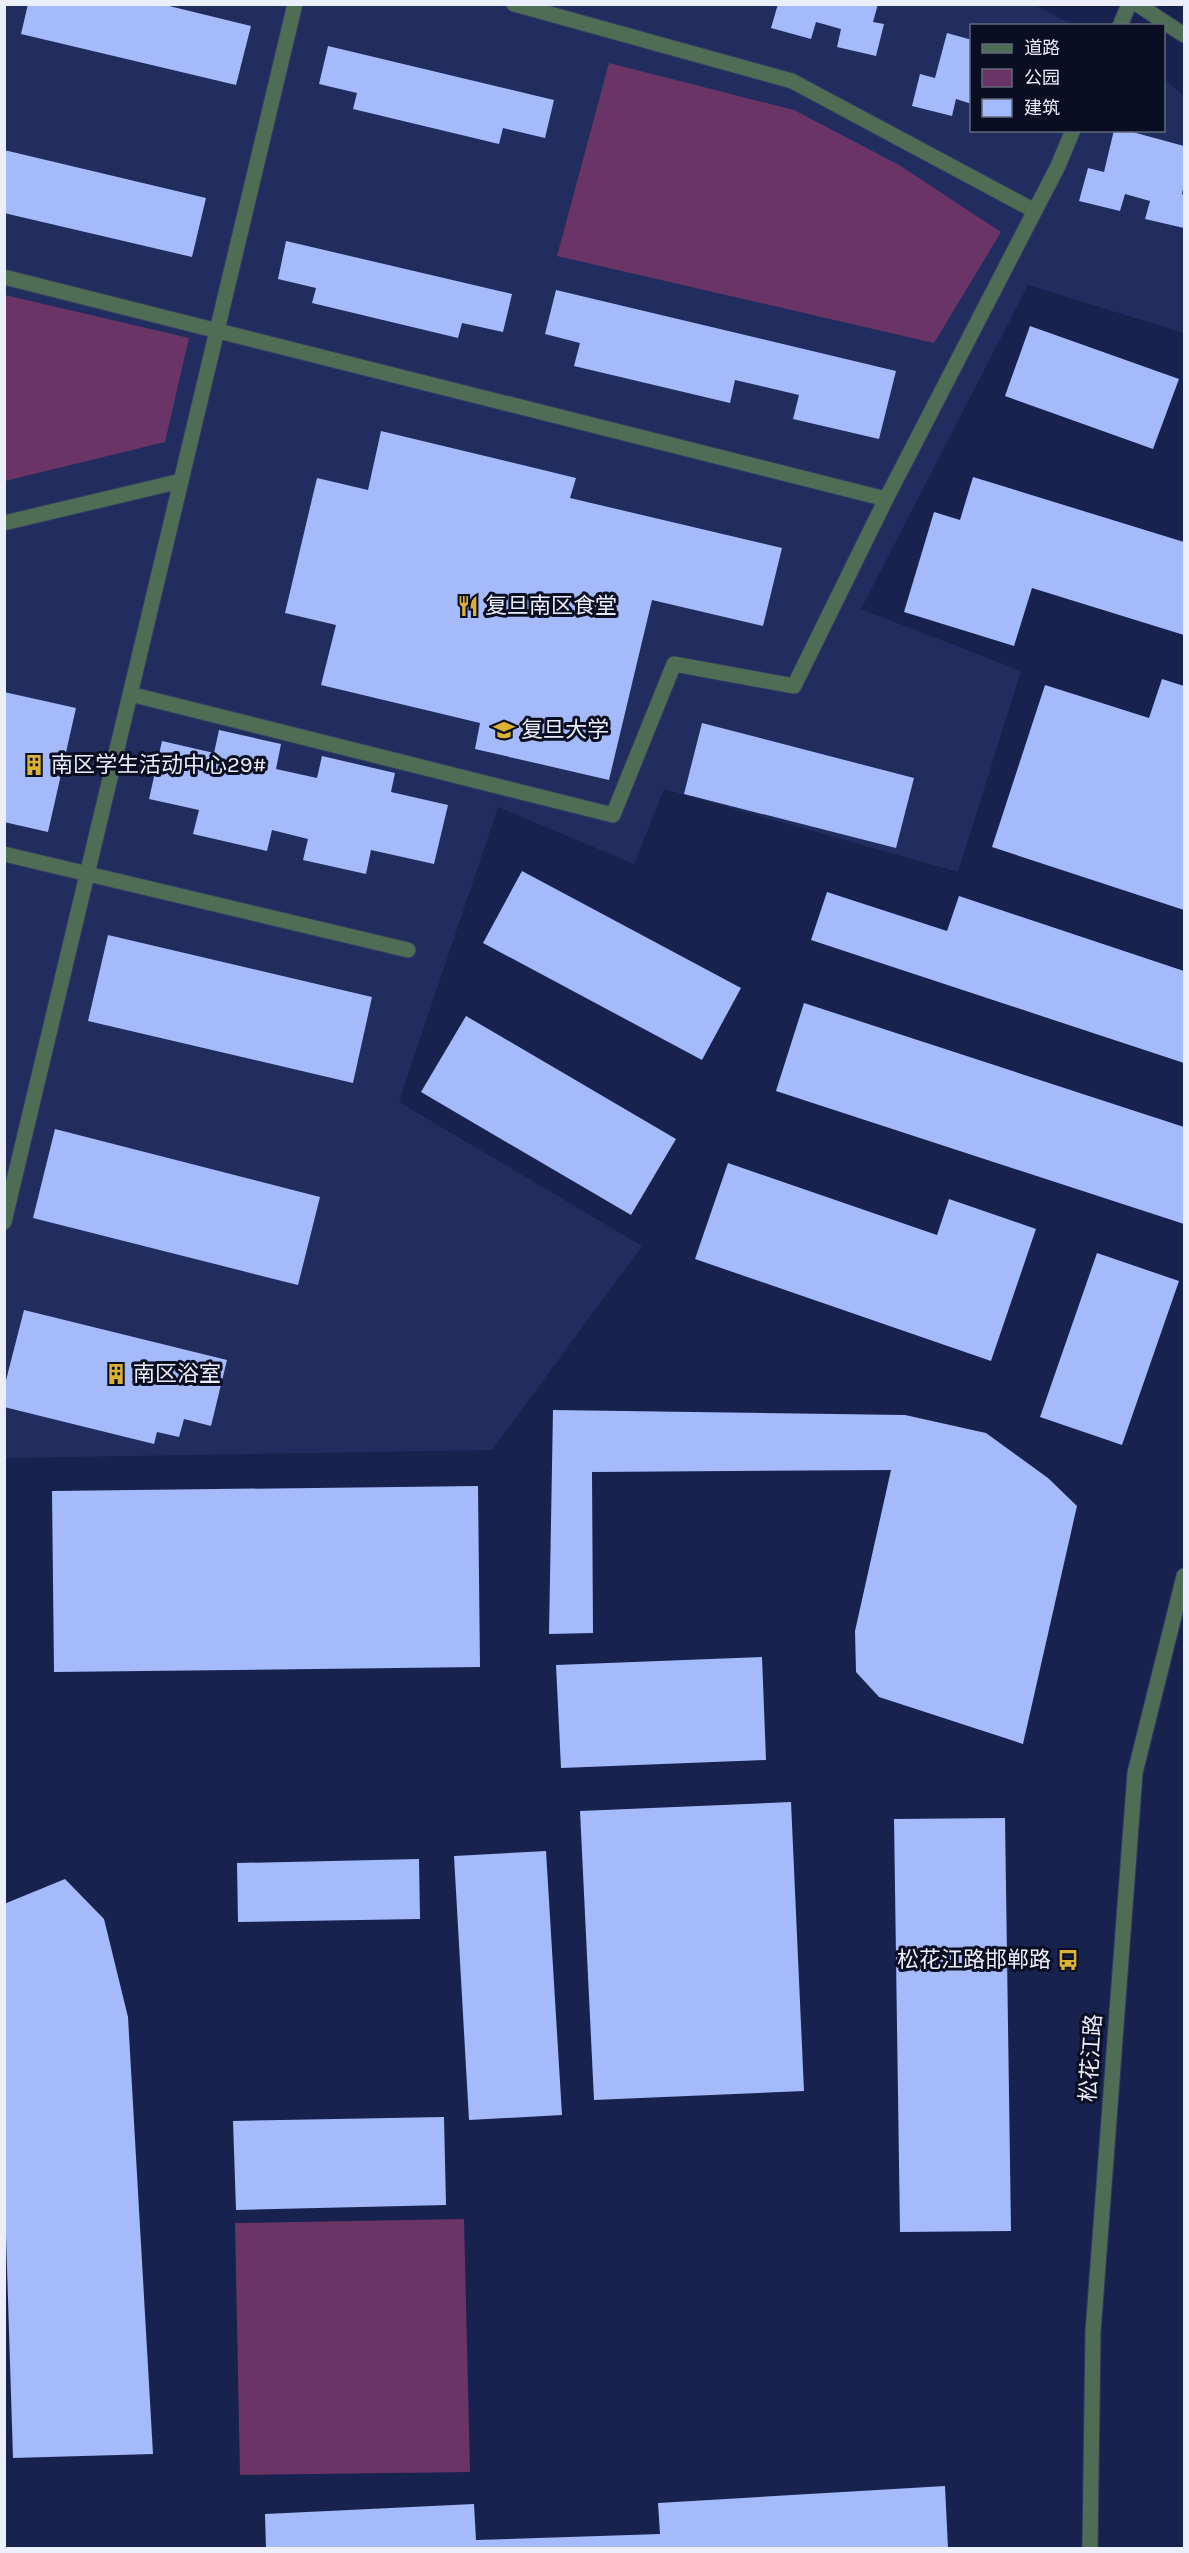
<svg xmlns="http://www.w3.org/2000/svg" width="1189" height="2553" viewBox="0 0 1189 2553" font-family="Karla,'Noto Sans SC',sans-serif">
<rect width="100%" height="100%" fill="#18224f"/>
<!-- built -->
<path fill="#212d5f" d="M 4,5 L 1035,5 L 1073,25 L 972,26 L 972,130 L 1164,130 L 1164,79 L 1184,96 L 1184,333 L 1028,285 L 861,609 L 1021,671 L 958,872 L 664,789 L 634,864 L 498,807 L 399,1102 L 642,1246 L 492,1450 L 5,1458 Z"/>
<!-- green -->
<path fill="#6a3566" d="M 609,63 L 794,110 L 899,165 L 1001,232 L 934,343 L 557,256 Z
M 5,295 L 189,338 L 165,442 L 5,481 Z
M 464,2219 L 470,2472 L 240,2475 L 235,2223 Z"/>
<!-- building -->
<path fill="#a4bafb" d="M 28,4 L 161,4 L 251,26 L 236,85 L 21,34 Z
M 778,4 L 878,4 L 873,22 L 884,24 L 876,56 L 837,47 L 841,29 L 816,22 L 811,39 L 771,28 Z
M 947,33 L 972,40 L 972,104 L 956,99 L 952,116 L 912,106 L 920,74 L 935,78 Z
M 328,46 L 554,100 L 545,138 L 503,128 L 499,144 L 353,109 L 357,93 L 319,84 Z
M 1114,130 L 1125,130 L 1184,146 L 1184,184 L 1182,194 L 1184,195 L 1184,228 L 1145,219 L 1150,201 L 1125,194 L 1120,211 L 1079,201 L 1088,168 L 1104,172 Z
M 4,150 L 206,198 L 192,257 L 4,213 Z
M 286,241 L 512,294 L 503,332 L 462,323 L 458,338 L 312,303 L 316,288 L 278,279 Z
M 556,290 L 896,371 L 879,439 L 793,419 L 799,395 L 735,380 L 730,403 L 574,366 L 580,343 L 545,334 Z
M 1030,326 L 1179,379 L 1153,449 L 1005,396 Z
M 381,431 L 576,478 L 570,498 L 782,548 L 763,626 L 652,600 L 609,780 L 475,749 L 480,723 L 321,685 L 336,625 L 285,613 L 317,478 L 368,490 Z
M 973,477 L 1184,542 L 1184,635 L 1032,588 L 1014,646 L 904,612 L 934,512 L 960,520 Z
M 1162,679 L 1184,686 L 1184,910 L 992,847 L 1045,685 L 1149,718 Z
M 4,692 L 76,708 L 48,832 L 4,822 Z
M 702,723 L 914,778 L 896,848 L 684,794 Z
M 219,730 L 281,744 L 276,769 L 317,778 L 322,756 L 395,773 L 391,792 L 448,805 L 434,864 L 371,850 L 366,874 L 303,860 L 308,839 L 272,830 L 267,851 L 193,834 L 199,810 L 149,799 L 162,741 L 214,753 Z
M 522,871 L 741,988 L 702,1060 L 483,943 Z
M 827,892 L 947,931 L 959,896 L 1184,971 L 1184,1063 L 811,940 Z
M 108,935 L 372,997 L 353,1083 L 88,1021 Z
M 804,1003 L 1184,1127 L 1184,1224 L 776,1091 Z
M 466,1016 L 676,1139 L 631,1215 L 421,1092 Z
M 55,1129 L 320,1197 L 298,1285 L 33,1218 Z
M 728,1163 L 937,1235 L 949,1199 L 1036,1229 L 991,1361 L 695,1259 Z
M 1097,1253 L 1179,1281 L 1122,1445 L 1040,1417 Z
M 24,1310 L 227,1360 L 211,1426 L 184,1419 L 179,1437 L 157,1432 L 154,1444 L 4,1407 L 4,1388 Z
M 553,1410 L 905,1415 L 986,1433 L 1048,1478 L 1077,1506 L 1023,1744 L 879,1697 L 856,1672 L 855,1631 L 891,1470 L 592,1472 L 593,1633 L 549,1634 Z
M 478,1486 L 480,1667 L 54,1672 L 52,1491 Z
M 762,1657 L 766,1760 L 561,1768 L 556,1665 Z
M 791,1802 L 804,2091 L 594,2100 L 580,1811 Z
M 1005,1818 L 1011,2231 L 900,2232 L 894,1819 Z
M 546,1851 L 562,2115 L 469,2120 L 454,1856 Z
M 419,1859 L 420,1919 L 238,1922 L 237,1863 Z
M 65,1879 L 104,1919 L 128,2017 L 153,2454 L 13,2458 L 4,2173 L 4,1904 Z
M 444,2117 L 446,2205 L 236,2210 L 233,2121 Z
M 945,2486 L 948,2548 L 266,2548 L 265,2514 L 474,2504 L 476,2540 L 660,2534 L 658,2503 Z"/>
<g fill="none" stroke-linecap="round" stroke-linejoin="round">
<defs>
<path id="service" d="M 514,4 L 792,81 L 1035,211
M 1120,26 L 1129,4
M 4,277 L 886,499
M 4,523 L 181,481
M 130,694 L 613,815 L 674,664 L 794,686 L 886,499 L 1058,166 L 1073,130
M 4,854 L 408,950
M 4,1222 L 295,4"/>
<path id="minor" d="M 1137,4 L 1184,35"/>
<path id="tertiary" d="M 1090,2548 L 1093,2332 L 1135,1773 L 1184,1576"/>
</defs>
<!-- service casing -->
<use href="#service" stroke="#313b64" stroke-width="17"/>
<!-- minor casing -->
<use href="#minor" stroke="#313b64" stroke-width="17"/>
<!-- tertiary casing -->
<use href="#tertiary" stroke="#313b64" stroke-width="17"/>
<!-- service -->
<use href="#service" stroke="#4e6d54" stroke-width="15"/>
<!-- minor -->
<use href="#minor" stroke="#4e6d54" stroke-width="15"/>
<!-- tertiary -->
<use href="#tertiary" stroke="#4e6d54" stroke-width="15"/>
</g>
<!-- icons -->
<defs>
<symbol id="restaurant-bare" viewBox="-9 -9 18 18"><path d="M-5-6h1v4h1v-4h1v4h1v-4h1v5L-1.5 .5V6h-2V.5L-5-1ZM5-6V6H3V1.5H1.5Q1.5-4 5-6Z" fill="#dbb233" stroke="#090e22" stroke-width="2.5" paint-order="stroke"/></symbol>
<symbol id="university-bare" viewBox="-9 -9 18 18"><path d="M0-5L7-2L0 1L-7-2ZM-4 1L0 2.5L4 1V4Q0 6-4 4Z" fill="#dbb233" stroke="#090e22" stroke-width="2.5" paint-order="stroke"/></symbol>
<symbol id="building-bare" viewBox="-9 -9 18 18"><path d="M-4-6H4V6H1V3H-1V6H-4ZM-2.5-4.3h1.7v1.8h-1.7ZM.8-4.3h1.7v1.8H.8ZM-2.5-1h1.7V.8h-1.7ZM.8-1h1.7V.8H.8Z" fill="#dbb233" stroke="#090e22" stroke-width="2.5" paint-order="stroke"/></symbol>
<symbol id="bus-bare" viewBox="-9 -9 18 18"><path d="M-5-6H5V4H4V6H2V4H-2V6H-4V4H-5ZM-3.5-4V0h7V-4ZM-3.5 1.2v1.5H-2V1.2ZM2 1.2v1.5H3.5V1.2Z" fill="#dbb233" stroke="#090e22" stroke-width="2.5" paint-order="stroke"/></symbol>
</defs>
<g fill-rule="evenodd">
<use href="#restaurant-bare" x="453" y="591" width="30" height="30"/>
<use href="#university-bare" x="489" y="715" width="30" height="30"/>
<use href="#building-bare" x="19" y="750" width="30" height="30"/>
<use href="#building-bare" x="101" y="1359" width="30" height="30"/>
<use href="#bus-bare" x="1053" y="1945" width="30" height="30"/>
</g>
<g text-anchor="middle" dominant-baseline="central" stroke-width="6" stroke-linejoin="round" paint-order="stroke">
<!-- poi labels -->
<g font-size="22" fill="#ebeffb" stroke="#090e22" text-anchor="start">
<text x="485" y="606">复旦南区食堂</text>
<text x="521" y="730">复旦大学</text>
<text x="51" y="765">南区学生活动中心29#</text>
<text x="133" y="1374">南区浴室</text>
<text x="1051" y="1960" text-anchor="end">松花江路邯郸路</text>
</g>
<!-- street labels -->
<g font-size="22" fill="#ebeffb" stroke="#090e22">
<text transform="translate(1091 2058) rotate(-86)">松花江路</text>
</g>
</g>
<!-- border -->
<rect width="1189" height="2553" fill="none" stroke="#ebeffb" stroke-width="12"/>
<!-- legend -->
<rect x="970" y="24" width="195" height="108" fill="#090e22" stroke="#636879" stroke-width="1.5"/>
<rect x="982" y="44" width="30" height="9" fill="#4e6d54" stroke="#636879" stroke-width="1.5"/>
<text x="1024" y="54" font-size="18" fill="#ebeffb">道路</text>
<rect x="982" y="69" width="30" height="18" fill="#6a3566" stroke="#636879" stroke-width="1.5"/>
<text x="1024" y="84" font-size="18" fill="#ebeffb">公园</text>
<rect x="982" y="99" width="30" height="18" fill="#a4bafb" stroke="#636879" stroke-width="1.5"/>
<text x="1024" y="114" font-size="18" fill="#ebeffb">建筑</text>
</svg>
